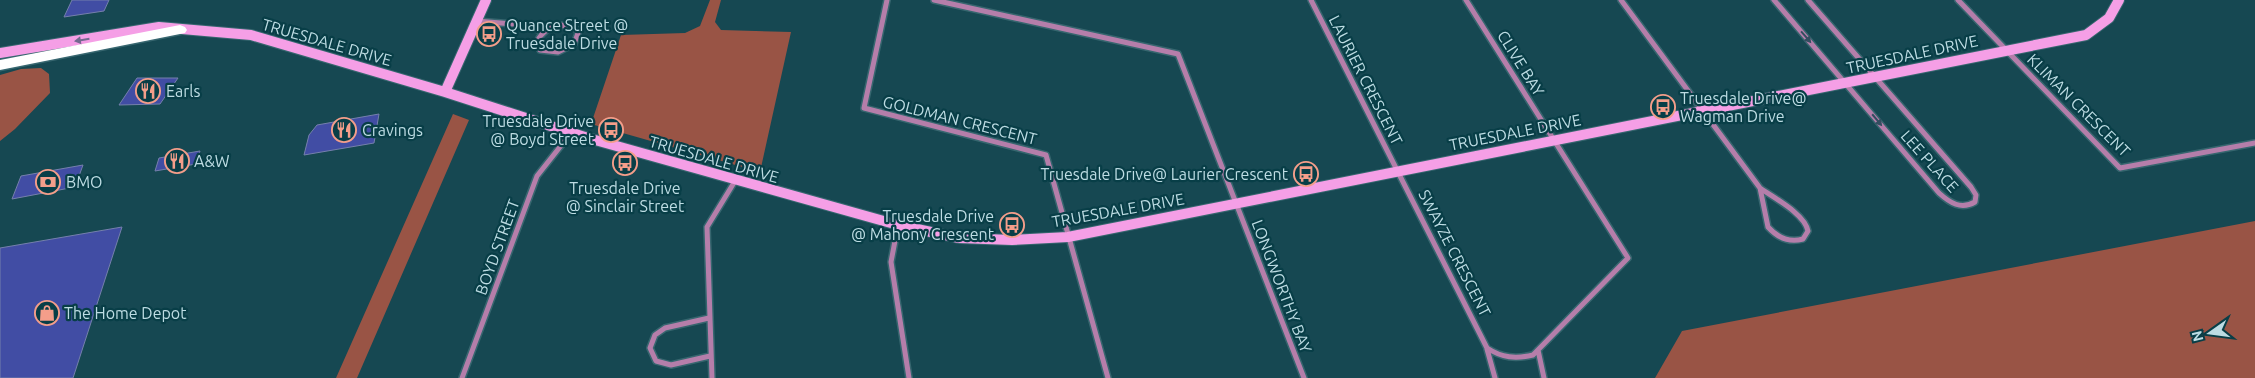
<svg xmlns="http://www.w3.org/2000/svg" width="2255" height="378" viewBox="0 0 2255 378" font-family="Ubuntu,sans-serif">
<rect width="100%" height="100%" fill="#164852"/>
<!-- green -->
<path fill="#995445" d="M 710,0 L 721,0 L 715,22 L 721,30 L 791,32 L 760,172 L 591,124 L 621,35 L 685,33 L 700,26 Z
M 41,68 L 49,74 L 50,93 L 15,129 L 0,141 L 0,75 L 21,69 Z
M 453,114 L 469,120 L 357,378 L 336,378 Z
M 2255,221 L 2255,378 L 1655,378 L 1682,331 Z"/>
<!-- building -->
<path fill="#414da4" stroke="#7580ac" d="M 72,0 L 109,0 L 104,11 L 64,17 Z
M 137,78 L 178,78 L 160,104 L 119,105 Z
M 379,114 L 374,143 L 304,155 L 309,135 L 317,125 Z
M 200,151 L 196,164 L 155,171 L 159,158 Z
M 83,165 L 75,187 L 12,199 L 21,176 Z
M 122,227 L 73,378 L 0,378 L 0,248 Z"/>
<g fill="none" stroke-linecap="round" stroke-linejoin="round">
<defs>
<path id="street" d="M 887,0 L 864,108 L 1046,155 L 1108,378
M 934,0 L 1178,54 L 1304,378
M 1311,0 L 1487,348 C 1502,358 1516,359 1533,355 L 1628,258 L 1466,0
M 1621,0 L 1760,188
M 1774,0 L 1939,193 C 1950,203 1961,210 1975,202 L 1976,195 L 1971,187 L 1808,0
M 1958,0 L 2120,168 L 2255,143
M 476,21 L 527,25 L 543,32
M 561,25 L 576,29 L 578,33 L 574,44 L 558,52 L 540,50 L 537,42 C 542,31 550,27 561,25 Z
M 1760,188 C 1774,198 1805,214 1808,231 L 1803,239 C 1789,243 1778,238 1768,227 Z
M 898,225 L 891,262 L 909,378
M 709,318 L 665,328 L 655,335 L 650,348 L 656,361 L 671,365 L 710,356
M 1487,349 L 1495,378
M 1538,350 L 1544,378
M 462,378 L 537,176 L 571,133
M 712,378 L 707,227 L 735,181"/>
<path id="secondary" d="M 0,53 L 159,27 L 251,35 L 445,92 L 588,138 L 898,225 L 959,238 L 1012,240 L 1068,237 L 2086,35 L 2109,18 L 2119,0
M 445,92 L 486,0"/>
<path id="highway" d="M 180,25 L 185,27 L 187,30 L 185,33 L 0,70 L 0,60 Z"/>
</defs>
<!-- street casing -->
<use href="#street" stroke="#37666f" stroke-width="8"/>
<!-- secondary casing -->
<use href="#secondary" stroke="#37666f" stroke-width="12"/>
<!-- highway casing -->
<use href="#highway" stroke="#37666f" stroke-width="3"/>
<!-- street -->
<use href="#street" stroke="#b57eaa" stroke-width="5"/>
<!-- secondary -->
<use href="#secondary" stroke="#f59fe6" stroke-width="10"/>
<!-- highway -->
<use href="#highway" fill="#fff" fill-rule="evenodd"/>
</g>
<!-- one-way arrows -->
<defs><path id="oneway-solid" d="M-6-.8H1V-3.2L6.5 0L1 3.2V.8H-6Z" transform="scale(1.25)"/></defs>
<g fill="#334e60">
<use href="#oneway-solid" transform="translate(1806 37) rotate(49)"/>
<use href="#oneway-solid" transform="translate(1877 120) rotate(50)"/>
</g>
<use fill="#736a8f" href="#oneway-solid" transform="translate(82 40) rotate(171)"/>
<!-- icons -->
<defs>
<symbol id="bus-ring" viewBox="-11 -11 22 22"><circle r="9.5" fill="#083e47" stroke="#f49e8a" stroke-width="1.5"/><path d="M-5-6H5V4H4V6H2V4H-2V6H-4V4H-5ZM-3.5-4V0h7V-4ZM-3.5 1.2v1.5H-2V1.2ZM2 1.2v1.5H3.5V1.2Z" fill="#f49e8a"/></symbol>
<symbol id="restaurant-ring" viewBox="-11 -11 22 22"><circle r="9.5" fill="#083e47" stroke="#f49e8a" stroke-width="1.5"/><path d="M-5-6h1v4h1v-4h1v4h1v-4h1v5L-1.5 .5V6h-2V.5L-5-1ZM5-6V6H3V1.5H1.5Q1.5-4 5-6Z" fill="#f49e8a"/></symbol>
<symbol id="bank-ring" viewBox="-11 -11 22 22"><circle r="9.5" fill="#083e47" stroke="#f49e8a" stroke-width="1.5"/><path d="M-6-4H6V4H-6ZM0-2.3a2.3 2.3 0 1 0 0 4.6a2.3 2.3 0 1 0 0-4.6Z" fill="#f49e8a"/></symbol>
<symbol id="shop-ring" viewBox="-11 -11 22 22"><circle r="9.5" fill="#083e47" stroke="#f49e8a" stroke-width="1.5"/><path d="M-5-2.5h2.3a2.7 3.5 0 0 1 5.4 0H5L5.5 6h-11ZM-1.5-2.5h3a1.5 2.3 0 0 0-3 0Z" fill="#f49e8a"/></symbol>
</defs>
<g fill-rule="evenodd">
<use href="#bus-ring" x="475" y="20" width="28" height="28"/>
<use href="#restaurant-ring" x="134" y="77" width="28" height="28"/>
<use href="#bus-ring" x="1649" y="93" width="28" height="28"/>
<use href="#restaurant-ring" x="330" y="116" width="28" height="28"/>
<use href="#bus-ring" x="597" y="116" width="28" height="28"/>
<use href="#restaurant-ring" x="163" y="147" width="28" height="28"/>
<use href="#bus-ring" x="611" y="149" width="28" height="28"/>
<use href="#bus-ring" x="1292" y="160" width="28" height="28"/>
<use href="#bank-ring" x="34" y="168" width="28" height="28"/>
<use href="#bus-ring" x="998" y="211" width="28" height="28"/>
<use href="#shop-ring" x="33" y="299" width="28" height="28"/>
</g>
<g text-anchor="middle" dominant-baseline="central" stroke-width="4.5" stroke-linejoin="round" paint-order="stroke">
<!-- poi labels -->
<g font-size="16" fill="#bddce3" stroke="#083e47" text-anchor="start">
<text x="506" y="25">Quance Street @<tspan x="506" dy="18">Truesdale Drive</tspan></text>
<text x="166" y="91">Earls</text>
<text x="1680" y="98">Truesdale Drive@<tspan x="1680" dy="18">Wagman Drive</tspan></text>
<text x="594" y="121" text-anchor="end">Truesdale Drive<tspan x="594" dy="18">@ Boyd Street</tspan></text>
<text x="362" y="130">Cravings</text>
<text x="194" y="161">A&amp;W</text>
<text x="1288" y="174" text-anchor="end">Truesdale Drive@ Laurier Crescent</text>
<text x="66" y="182">BMO</text>
<text x="625" y="188" text-anchor="middle">Truesdale Drive<tspan x="625" dy="18">@ Sinclair Street</tspan></text>
<text x="994" y="216" text-anchor="end">Truesdale Drive<tspan x="994" dy="18">@ Mahony Crescent</tspan></text>
<text x="64" y="313">The Home Depot</text>
</g>
<!-- street labels -->
<g font-size="16" fill="#bddce3" stroke="#083e47">
<text transform="translate(327 42) rotate(16)">TRUESDALE DRIVE</text>
<text transform="translate(1912 54) rotate(-12)">TRUESDALE DRIVE</text>
<text transform="translate(1521 63) rotate(58)">CLIVE BAY</text>
<text transform="translate(1366 80) rotate(63)">LAURIER CRESCENT</text>
<text transform="translate(2079 105) rotate(45)">KLIMAN CRESCENT</text>
<text transform="translate(960 120) rotate(14)">GOLDMAN CRESCENT</text>
<text transform="translate(1515 132) rotate(-11)">TRUESDALE DRIVE</text>
<text transform="translate(714 159) rotate(16)">TRUESDALE DRIVE</text>
<text transform="translate(1930 161) rotate(48)">LEE PLACE</text>
<text transform="translate(1118 210) rotate(-10)">TRUESDALE DRIVE</text>
<text transform="translate(497 247) rotate(-70)">BOYD STREET</text>
<text transform="translate(1455 253) rotate(63)">SWAYZE CRESCENT</text>
<text transform="translate(1282 286) rotate(69)">LONGWORTHY BAY</text>
</g>
</g>
<!-- north arrow -->
<g transform="translate(2210 333) rotate(256)" stroke="#083e47" stroke-width="4" paint-order="stroke">
<path d="M0-4L9 19L0 12L-9 19Z" fill="#bddce3"/>
<text y="-8" font-size="14" font-weight="bold" text-anchor="middle" fill="#bddce3">N</text>
</g>
</svg>
